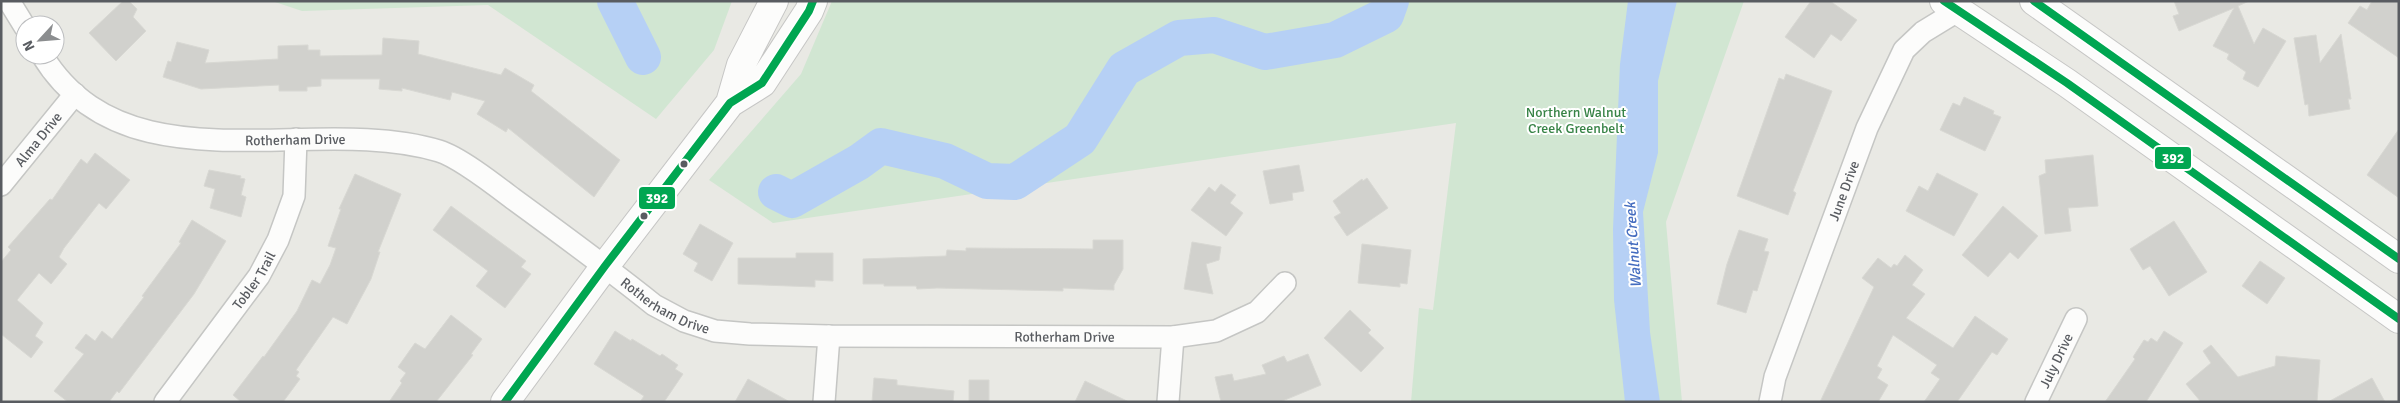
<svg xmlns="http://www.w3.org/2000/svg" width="2400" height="403" viewBox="0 0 2400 403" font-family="Signika,sans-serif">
<rect width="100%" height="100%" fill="#e9e9e4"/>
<!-- green -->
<path fill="#d1e6d2" d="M 272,1 L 732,1 L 714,50 L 656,119 L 488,5 L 302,11 Z
M 832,1 L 1744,1 L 1666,222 L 1682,402 L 1411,402 L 1419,308 L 1433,310 L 1456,123 L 773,223 L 709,180 L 801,74 Z"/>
<!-- water -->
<path fill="#b6d0f5" d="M 1628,1 L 1677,1 L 1658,81 L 1658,153 L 1643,212 L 1650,332 L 1660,402 L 1625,402 L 1614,300 L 1613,229 L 1620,64 Z"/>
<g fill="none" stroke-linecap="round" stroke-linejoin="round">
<!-- river -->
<path stroke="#b6d0f5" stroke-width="36" d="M 615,1 L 643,57
M 776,192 L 792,200 L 859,162 L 881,146 L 945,161 L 987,181 L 1015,182 L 1080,139 L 1124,69 L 1179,38 L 1214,35 L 1265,52 L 1335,40 L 1386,15 L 1391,1"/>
</g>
<!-- building -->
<path fill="#d1d1cd" stroke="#d8d8d3" d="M 123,1 L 129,1 L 137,9 L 133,17 L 146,31 L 116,61 L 89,33 Z
M 1811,1 L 1830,1 L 1857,20 L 1841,41 L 1831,34 L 1814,58 L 1785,37 Z
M 2174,1 L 2249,1 L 2238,6 L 2254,44 L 2263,28 L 2286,41 L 2258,87 L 2243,79 L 2246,72 L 2227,59 L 2229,54 L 2213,46 L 2234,8 L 2179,31 L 2173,16 L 2179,14 Z
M 2372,1 L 2399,1 L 2399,58 L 2348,23 L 2360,6 L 2367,10 Z
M 2341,34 L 2351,99 L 2348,99 L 2350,109 L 2309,116 L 2308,104 L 2305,105 L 2294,38 L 2316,35 L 2320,63 Z
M 383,38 L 419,41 L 418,54 L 501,75 L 505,68 L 534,85 L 531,91 L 620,160 L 594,197 L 508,128 L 506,132 L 477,114 L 485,101 L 452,92 L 450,100 L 402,88 L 402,91 L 379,89 L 380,79 L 321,79 L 321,86 L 307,87 L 307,91 L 279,91 L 279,85 L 201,89 L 163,77 L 168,61 L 171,62 L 177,42 L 209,50 L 205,63 L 278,59 L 278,46 L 308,45 L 308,50 L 320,50 L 320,56 L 382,55 Z
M 1786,74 L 1832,91 L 1793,191 L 1796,193 L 1788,215 L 1737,196 L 1779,78 L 1784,80 Z
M 1964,97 L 1994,111 L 1993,114 L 2001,117 L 1985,151 L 1940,130 L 1953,103 L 1960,106 Z
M 2399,129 L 2399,198 L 2367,175 Z
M 95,153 L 130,180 L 106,209 L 99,203 L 64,248 L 59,257 L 67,264 L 51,284 L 39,273 L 17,300 L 43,323 L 35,336 L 43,342 L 31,358 L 1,334 L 1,262 L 11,250 L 8,247 L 50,199 L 52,200 L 81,159 L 87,164 Z
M 2093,155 L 2098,206 L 2068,208 L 2071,231 L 2045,234 L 2039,176 L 2046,173 L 2045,160 Z
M 1299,165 L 1304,191 L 1292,193 L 1293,200 L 1270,204 L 1263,171 Z
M 209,170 L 241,176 L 240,178 L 245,179 L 241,195 L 246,197 L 241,217 L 210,208 L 215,189 L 204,186 Z
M 1937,173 L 1978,194 L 1954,236 L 1906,211 L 1919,186 L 1928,191 Z
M 355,174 L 401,194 L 378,252 L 380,252 L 371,279 L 347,324 L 333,317 L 296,370 L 299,372 L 296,376 L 300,379 L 283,402 L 241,402 L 233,395 L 263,356 L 264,357 L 297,311 L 312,280 L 320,284 L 330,265 L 336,248 L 328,246 L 341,209 L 339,209 Z
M 1367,178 L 1388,208 L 1347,236 L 1334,217 L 1341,213 L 1333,201 L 1362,179 L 1363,181 Z
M 1221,184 L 1236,195 L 1230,203 L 1243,213 L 1226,236 L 1191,210 L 1209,187 L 1215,192 Z
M 451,206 L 526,261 L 521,267 L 531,274 L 505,308 L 476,286 L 488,271 L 433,230 Z
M 2003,206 L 2038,236 L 2018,259 L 2010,252 L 1988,277 L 1962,255 Z
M 192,220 L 226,241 L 194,294 L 119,393 L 117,391 L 109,402 L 68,402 L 54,391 L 84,354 L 75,348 L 86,334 L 95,341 L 102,331 L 112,339 L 144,297 L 142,296 L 181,243 L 179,242 Z
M 2174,221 L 2207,272 L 2169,296 L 2150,266 L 2143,270 L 2130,249 Z
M 700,224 L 733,243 L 712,281 L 694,271 L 698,263 L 683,254 Z
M 1739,230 L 1768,239 L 1764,251 L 1769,252 L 1757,291 L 1753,290 L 1746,313 L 1717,304 L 1727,264 Z
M 1093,240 L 1123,240 L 1123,269 L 1114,285 L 1114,290 L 1063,288 L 1063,291 L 937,288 L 917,289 L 916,286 L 884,286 L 884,284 L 863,284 L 863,259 L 946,256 L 947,250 L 966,251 L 966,248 L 1093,249 Z
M 1192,242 L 1221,247 L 1219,260 L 1206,264 L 1213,294 L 1184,289 Z
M 1362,244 L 1411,250 L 1407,284 L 1400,283 L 1400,287 L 1358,283 Z
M 796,253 L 833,253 L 833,281 L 815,280 L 815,287 L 738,284 L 738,258 L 796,258 Z
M 1905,255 L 1923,270 L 1912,285 L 1925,294 L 1906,318 L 1953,348 L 1975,316 L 2008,339 L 1997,355 L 1992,352 L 1957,402 L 1924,402 L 1940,379 L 1931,373 L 1937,365 L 1893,335 L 1877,366 L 1882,369 L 1877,378 L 1888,385 L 1878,402 L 1820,402 L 1874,287 L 1862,278 L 1878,258 L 1891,268 L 1894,264 L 1897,266 Z
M 2260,261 L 2285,278 L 2267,304 L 2242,286 Z
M 1350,310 L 1371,330 L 1368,333 L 1384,348 L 1361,372 L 1324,338 Z
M 451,315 L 482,339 L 471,354 L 473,355 L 436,402 L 389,402 L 402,383 L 400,381 L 406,373 L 398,367 L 415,343 L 425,349 Z
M 615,331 L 631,341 L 632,339 L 660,356 L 662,354 L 678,365 L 675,369 L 683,374 L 664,402 L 640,402 L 644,396 L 594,364 Z
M 2164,331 L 2183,343 L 2146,402 L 2105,402 L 2135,359 L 2133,357 L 2144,340 L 2148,342 L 2151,338 L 2157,342 Z
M 2211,345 L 2238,377 L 2275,366 L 2276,356 L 2320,360 L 2317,402 L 2201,402 L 2186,384 L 2211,363 L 2203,351 Z
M 1308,354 L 1321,385 L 1280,402 L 1221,402 L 1215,377 L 1232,374 L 1234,381 L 1266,374 L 1262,365 L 1284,356 L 1287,362 Z
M 874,378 L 897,380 L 897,385 L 954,391 L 953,402 L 872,402 Z
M 2372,378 L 2385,402 L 2328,402 Z
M 748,379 L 790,402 L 735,402 Z
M 969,380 L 989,380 L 989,402 L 969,402 Z
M 1085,381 L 1129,402 L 1075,402 Z"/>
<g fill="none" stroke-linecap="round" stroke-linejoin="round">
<defs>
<g id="street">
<path d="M 9,1 L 25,27"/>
<path id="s1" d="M 42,55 C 126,193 312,112 439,151 C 459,157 495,185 512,198 C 560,233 608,268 654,305 L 684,321 L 715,331 L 750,334 L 829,336 L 1173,337 L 1216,331 L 1257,312 L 1285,283"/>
<path id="s2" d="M 1,185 L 75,94"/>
<path id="s3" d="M 165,402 L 259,276 L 278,240 L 294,196 L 296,139"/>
<path d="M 824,402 L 829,336"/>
<path d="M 1168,402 L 1173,337"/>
<path id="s4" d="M 1770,402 L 1775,377 L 1867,128 L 1904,50 L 1923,32 L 1959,10"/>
<path id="s5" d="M 2036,402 L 2076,319"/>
</g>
<path id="secondary" d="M 1944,1 L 2067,83 L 2399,319
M 2034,1 L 2399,259
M 730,103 L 741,65 L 774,1
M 505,402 L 605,266 L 730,103 L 762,83 L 809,11 L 813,1"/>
</defs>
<!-- street casing -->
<use href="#street" stroke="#c5c6c4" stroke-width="24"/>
<!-- secondary casing -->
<use href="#secondary" stroke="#c6c6c5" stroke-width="30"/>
<!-- street -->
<use href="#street" stroke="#fcfcfb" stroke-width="21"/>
<!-- secondary -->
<use href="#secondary" stroke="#fcfcfb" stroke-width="28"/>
<defs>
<path id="bus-1" d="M 1944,1 L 2067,83 L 2399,319
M 2034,1 L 2399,259
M 505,402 L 605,266 L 730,103 L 762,83 L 809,11 L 813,1"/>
</defs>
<!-- bus-1 casing -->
<use href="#bus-1" stroke="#fff" stroke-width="11"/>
<!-- bus-1 -->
<use href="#bus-1" stroke="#00a651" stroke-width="8"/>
</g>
<!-- markers -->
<g fill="#595c61" stroke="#fff" stroke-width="2">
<circle cx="684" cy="164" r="4.5"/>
<circle cx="644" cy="216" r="4.5"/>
</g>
<g text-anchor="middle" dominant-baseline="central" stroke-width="4" stroke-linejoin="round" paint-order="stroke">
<!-- park labels -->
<g font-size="14" fill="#378346" stroke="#fff">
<text x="1576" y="112">Northern Walnut<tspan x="1576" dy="16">Creek Greenbelt</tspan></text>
</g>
<!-- street labels -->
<g font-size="14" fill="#595c61" stroke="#fff">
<text stroke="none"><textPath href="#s2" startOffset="59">Alma Drive</textPath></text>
<text stroke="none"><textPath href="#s1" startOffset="282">Rotherham Drive</textPath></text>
<text stroke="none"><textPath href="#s4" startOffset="224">June Drive</textPath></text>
<text stroke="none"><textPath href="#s3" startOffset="151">Tobler Trail</textPath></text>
<text stroke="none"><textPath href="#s1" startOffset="702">Rotherham Drive</textPath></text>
<text stroke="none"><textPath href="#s1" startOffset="1108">Rotherham Drive</textPath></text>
<text stroke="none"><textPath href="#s5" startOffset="46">July Drive</textPath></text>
</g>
<!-- water labels -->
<g font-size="15" font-style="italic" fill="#446cbf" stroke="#fff">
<text transform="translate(1633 245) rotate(-94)">Walnut Creek</text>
</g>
</g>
<g stroke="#fff" stroke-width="2">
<rect x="2154" y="146" width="38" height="24" rx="5" fill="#00a651"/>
<rect x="638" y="186" width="38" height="24" rx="5" fill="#00a651"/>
</g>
<g font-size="14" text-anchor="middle" font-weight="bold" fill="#fff">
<text x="2173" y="163">392</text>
<text x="657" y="203">392</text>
</g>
<!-- border -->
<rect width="2400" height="403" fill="none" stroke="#595c61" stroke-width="5"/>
<!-- north arrow -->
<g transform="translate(40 40) rotate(244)"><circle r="24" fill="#ffffff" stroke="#bdbec0"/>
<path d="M0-4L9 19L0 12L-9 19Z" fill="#8b8d8f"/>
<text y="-8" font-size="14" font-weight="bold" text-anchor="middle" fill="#595c61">N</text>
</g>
</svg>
